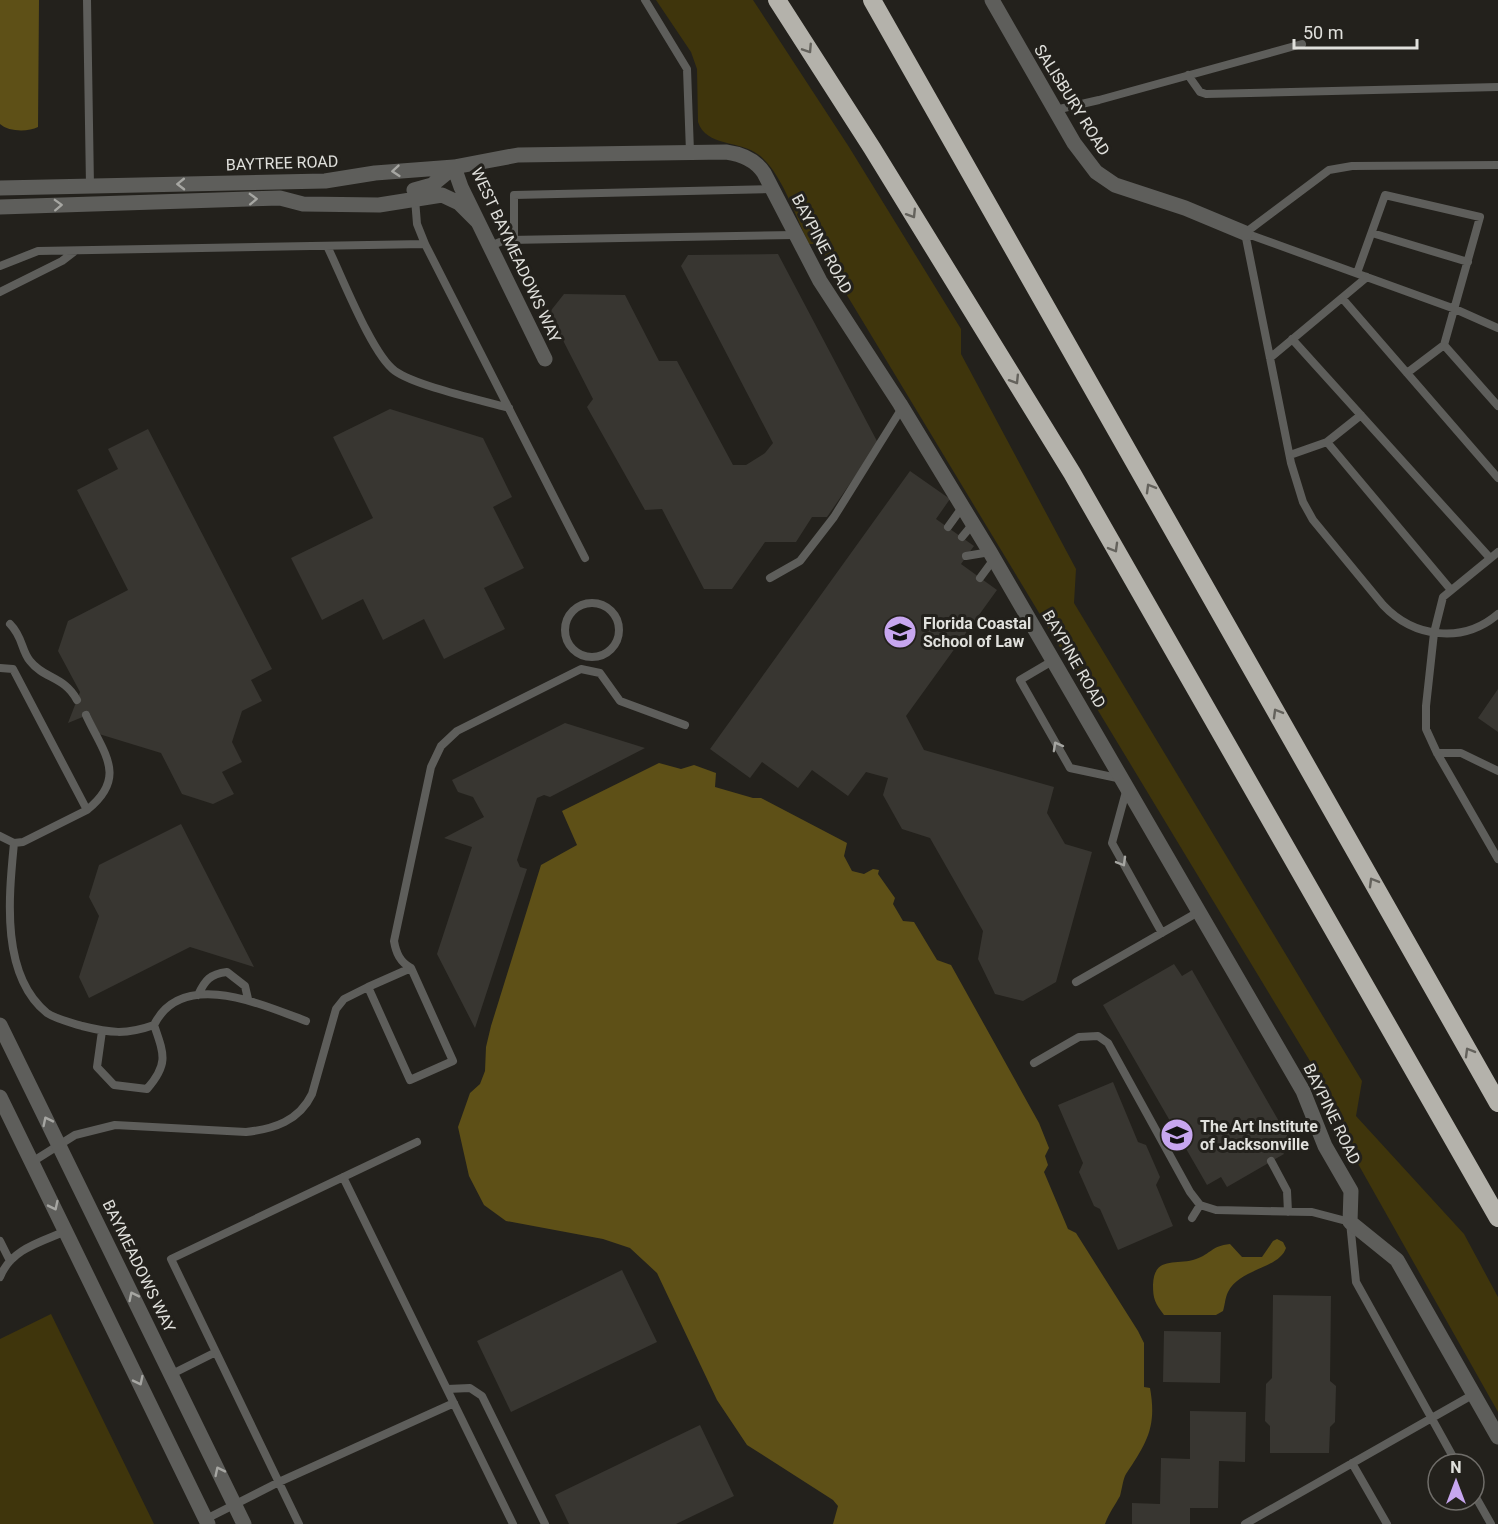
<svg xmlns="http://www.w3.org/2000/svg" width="1498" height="1524" viewBox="0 0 1498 1524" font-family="Roboto,sans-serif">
<rect width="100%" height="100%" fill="#23211c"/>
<!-- green -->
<path fill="#3f350c" d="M 656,0 L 753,0 L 849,147 L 961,329 L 961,354 L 1076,569 L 1074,603 L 1362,1081 L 1356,1116 L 1464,1234 L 1498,1297 L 1498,1412 L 1344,1139 L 1339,1109 L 816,244 L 809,244 C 796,218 782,173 759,155 C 740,140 706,147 698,122 L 697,69 L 691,52 Z
M 51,1314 L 154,1524 L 0,1524 L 0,1339 Z"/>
<!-- water -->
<path fill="#5e5017" d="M 0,0 L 39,0 L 38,127 C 28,132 9,132 0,124 Z
M 659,763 L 681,769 L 694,765 L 716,773 L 715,787 L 753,798 L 761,798 L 847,843 L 844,856 L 852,871 L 864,874 L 873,869 L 879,870 L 878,874 L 895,898 L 893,904 L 903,921 L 914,922 L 937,960 L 951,965 L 1039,1123 L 1049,1148 L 1045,1156 L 1048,1165 L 1044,1172 L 1068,1229 L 1076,1233 L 1138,1331 L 1144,1343 L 1144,1387 L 1150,1388 C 1157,1427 1147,1442 1126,1474 C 1123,1479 1122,1489 1120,1496 C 1115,1505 1109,1513 1105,1524 L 833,1524 L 838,1506 L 833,1500 L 747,1445 L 717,1400 L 657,1273 L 630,1248 L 603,1239 L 506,1221 L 484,1205 L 469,1176 L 458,1127 L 470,1093 L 480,1084 L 485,1071 L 486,1047 L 491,1026 L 541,865 L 577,845 L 562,811 Z
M 1277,1239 L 1283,1242 L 1286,1248 C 1279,1269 1240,1268 1228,1292 C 1225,1298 1225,1305 1223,1311 L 1216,1315 L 1164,1315 C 1155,1303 1153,1299 1153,1285 C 1154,1255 1176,1266 1196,1259 C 1211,1254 1211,1246 1230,1244 L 1242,1257 L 1262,1257 L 1273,1241 Z"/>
<!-- building -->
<path fill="#383631" d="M 778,254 L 878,443 L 827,517 L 812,517 L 796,542 L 765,542 L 732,589 L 704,589 L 662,509 L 645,510 L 587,407 L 593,399 L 549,313 L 564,294 L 625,295 L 659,361 L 677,361 L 733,465 L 746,465 L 765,453 L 773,443 L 681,266 L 688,255 Z
M 390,409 L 483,438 L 512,497 L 493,507 L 524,568 L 484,588 L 505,629 L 444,659 L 424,619 L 383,640 L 363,599 L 322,620 L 291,558 L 373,518 L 333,437 Z
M 148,429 L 272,669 L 251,680 L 262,701 L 242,711 L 232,742 L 242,762 L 222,772 L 234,794 L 213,804 L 182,794 L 161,753 L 99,734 L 90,714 L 68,723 L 80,692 L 58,651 L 68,621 L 128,590 L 77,490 L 118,469 L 108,449 Z
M 910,471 L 950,499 L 936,519 L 974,546 L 961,564 L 997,590 L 906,716 L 924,750 L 1054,787 L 1047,813 L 1065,844 L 1092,852 L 1056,982 L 1023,1001 L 995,994 L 978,959 L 983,931 L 930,838 L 902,829 L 883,795 L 888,778 L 866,772 L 848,796 L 812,770 L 798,788 L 762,762 L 750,778 L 710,749 Z
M 1498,689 L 1498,732 L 1478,718 Z
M 565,723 L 645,748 L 550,797 L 544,795 L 537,798 L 517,860 L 520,867 L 527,869 L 475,1028 L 437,954 L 472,847 L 444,838 L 484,817 L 473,797 L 458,792 L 452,780 Z
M 181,824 L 254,967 L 190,947 L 89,998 L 79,977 L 99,916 L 89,897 L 99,865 Z
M 1174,964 L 1182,976 L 1192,970 L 1288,1137 L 1277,1143 L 1284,1154 L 1227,1187 L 1221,1177 L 1207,1185 L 1103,1005 Z
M 1113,1082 L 1138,1142 L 1146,1145 L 1160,1177 L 1156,1185 L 1173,1226 L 1118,1250 L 1100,1209 L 1094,1206 L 1079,1172 L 1083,1163 L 1058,1105 Z
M 622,1270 L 657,1342 L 511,1412 L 477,1341 Z
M 1273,1295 L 1331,1296 L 1330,1381 L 1336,1386 L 1335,1422 L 1330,1427 L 1329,1453 L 1270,1453 L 1270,1426 L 1265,1421 L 1266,1384 L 1272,1378 Z
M 1164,1331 L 1221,1332 L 1220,1383 L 1163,1382 Z
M 1190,1411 L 1246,1412 L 1245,1462 L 1219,1461 L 1218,1508 L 1190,1508 L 1190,1524 L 1132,1524 L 1132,1503 L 1160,1504 L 1161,1458 L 1190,1459 Z
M 700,1425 L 734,1496 L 676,1524 L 569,1524 L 555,1495 Z"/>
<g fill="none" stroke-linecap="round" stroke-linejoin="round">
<!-- service -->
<path stroke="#5e5e5b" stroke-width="8" d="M 87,0 L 90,186
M 645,0 L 687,69 L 690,152
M 1188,75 L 1200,92 L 1206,94 L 1498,87
M 1055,110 L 1099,100 L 1302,44
M 415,199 L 417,224 L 425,244 L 585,558
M 1245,233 L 1291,463 L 1303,502 L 1313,520 L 1383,605 C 1414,638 1463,644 1498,614
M 1245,233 L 1329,170 L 1352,166 L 1498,165
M 1245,233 L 1455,309 L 1498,328
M 1372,233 L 1468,262
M 514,239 L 514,195 L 772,189
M 327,246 C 341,274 372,355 395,371 C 416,386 481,400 509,408
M 490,246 L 505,240 L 795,235
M 0,266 L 38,251 L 425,244
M 1357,273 L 1385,195 L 1480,217 L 1444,345 L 1407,373
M 0,292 L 62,261 L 75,251
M 1342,298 L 1498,478
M 1292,339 L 1490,558
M 1444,345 L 1498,406
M 1270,358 L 1367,277
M 1327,442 L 1451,590
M 1290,455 L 1327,442 L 1361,415
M 948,527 L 961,509
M 962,537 L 972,525
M 1498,552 L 1443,597 L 1434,633 L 1426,706 L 1426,729 L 1437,753 L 1498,859
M 966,556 L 990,552
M 770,578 L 800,561 L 834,517 L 902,408
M 980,578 L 994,559
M565 630a27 27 0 1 1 54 0a27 27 0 1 1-54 0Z
M 10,624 C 23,637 21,650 30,661 C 44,679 64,676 77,700
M 1054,660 L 1020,680 L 1070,768 L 1122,779
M 0,668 L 13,669 L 87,810 L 23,842 L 14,843 L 0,836
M 86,715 C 104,754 128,777 87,810
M 1437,753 L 1461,753 L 1498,771
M 1127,788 L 1112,843 L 1162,933
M 14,843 C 9,895 0,975 47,1013 C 56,1019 72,1023 82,1026 C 110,1033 126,1035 154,1025 C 164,1054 169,1064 147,1089 L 114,1085 L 97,1067 L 102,1031
M 411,968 L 368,987 L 410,1080 L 453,1061 L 411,968 C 400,962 396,953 394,941 L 431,767 L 441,746 L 457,731 L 581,669 L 600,673 L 620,701 L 685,725
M 1076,982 L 1200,911
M 198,995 C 205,980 210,974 227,972 L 245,986 L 248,999
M 154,1025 C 182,968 263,1005 306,1021
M 1034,1063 L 1079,1037 L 1098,1036 L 1108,1043 L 1190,1192 L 1200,1205 L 1216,1210 L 1312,1212 L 1350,1222 L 1356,1282 L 1457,1464
M 1271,1161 L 1287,1191 L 1288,1212
M 32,1162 L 75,1135 L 115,1125 L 246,1132 C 274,1129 299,1121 312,1094 L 336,1009 L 344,999 L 368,987
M 343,1177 L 513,1524
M 1192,1218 L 1200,1205
M 0,1241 L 10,1261
M 0,1277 C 11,1249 41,1242 66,1231
M 172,1374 L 216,1352
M 447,1389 L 470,1388 L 482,1396 L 545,1524
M 1352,1463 L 1387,1524
M 1474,1494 L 1491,1524
M 206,1519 L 279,1482 L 454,1403
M 299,1524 L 171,1259 L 417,1142
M 1245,1524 L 1474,1394"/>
<!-- minor -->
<path stroke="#5e5e5b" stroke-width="15" d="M 992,0 L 1074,143 L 1096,172 L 1115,185 L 1185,208 L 1245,233
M 454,167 L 461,187 L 545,359
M 0,188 L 325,181 L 375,173 L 454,167 L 518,155 L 726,152 C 741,154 755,159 764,173 L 820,281 L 900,404 L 990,552 L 1303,1091 L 1325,1146 L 1351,1191 L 1350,1222 L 1397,1260 L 1498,1437
M 414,190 L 432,185 L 454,167
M 0,207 L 280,198 L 303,204 L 379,205 L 442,195 L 459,203 L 478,222"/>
<!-- tertiary -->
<path stroke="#5e5e5b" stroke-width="15" d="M 0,1025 L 244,1524
M 0,1097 L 208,1524"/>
<!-- motorway -->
<path stroke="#b4b2ab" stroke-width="18" d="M 777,0 L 872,148 L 1072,473 L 1498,1218
M 872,0 L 1498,1103"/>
</g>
<!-- one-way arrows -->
<defs><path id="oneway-chevron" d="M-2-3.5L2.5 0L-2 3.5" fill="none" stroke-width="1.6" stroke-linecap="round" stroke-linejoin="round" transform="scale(1.5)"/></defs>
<g stroke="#64625c">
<use href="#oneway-chevron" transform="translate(808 49) rotate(57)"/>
<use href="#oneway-chevron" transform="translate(912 214) rotate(58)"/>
<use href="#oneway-chevron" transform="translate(1015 380) rotate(58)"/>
<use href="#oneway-chevron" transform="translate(1150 488) rotate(-120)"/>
<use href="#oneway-chevron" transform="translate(1114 548) rotate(60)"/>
<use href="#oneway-chevron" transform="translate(1277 713) rotate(-120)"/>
<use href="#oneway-chevron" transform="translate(1373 882) rotate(-120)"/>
<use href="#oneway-chevron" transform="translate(1469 1052) rotate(-120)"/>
</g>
<g stroke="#a6a6a2">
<use href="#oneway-chevron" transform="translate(396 171) rotate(175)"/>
<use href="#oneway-chevron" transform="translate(181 184) rotate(179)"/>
<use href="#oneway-chevron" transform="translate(253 199) rotate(-2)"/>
<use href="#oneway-chevron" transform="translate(58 205) rotate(-2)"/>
<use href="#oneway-chevron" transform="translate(1057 746) rotate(-119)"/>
<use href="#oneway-chevron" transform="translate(1122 862) rotate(60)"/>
<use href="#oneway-chevron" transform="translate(47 1121) rotate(-116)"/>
<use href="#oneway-chevron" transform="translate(54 1206) rotate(64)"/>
<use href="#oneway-chevron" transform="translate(133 1296) rotate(-116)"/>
<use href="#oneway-chevron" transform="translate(139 1381) rotate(64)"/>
<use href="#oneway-chevron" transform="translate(219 1471) rotate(-116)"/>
</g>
<!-- icons -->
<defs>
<symbol id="university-disc" viewBox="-11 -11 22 22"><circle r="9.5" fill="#c7a6ef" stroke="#23211c"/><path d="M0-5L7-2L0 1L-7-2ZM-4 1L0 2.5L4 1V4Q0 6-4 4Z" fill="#111"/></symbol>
<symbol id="school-disc" viewBox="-11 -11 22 22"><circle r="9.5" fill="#c7a6ef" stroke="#23211c"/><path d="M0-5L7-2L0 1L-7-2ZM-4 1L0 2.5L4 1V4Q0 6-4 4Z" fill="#111"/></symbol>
</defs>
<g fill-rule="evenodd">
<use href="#university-disc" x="881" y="613" width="38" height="38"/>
<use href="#school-disc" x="1158" y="1116" width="38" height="38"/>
</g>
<g text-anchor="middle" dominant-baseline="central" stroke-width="6" stroke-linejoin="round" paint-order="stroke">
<!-- street labels -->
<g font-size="16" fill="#e0e0dc" stroke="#23211c">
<text transform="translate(1072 100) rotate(58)">SALISBURY ROAD</text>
<text transform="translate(282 163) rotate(-2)">BAYTREE ROAD</text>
<text transform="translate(822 244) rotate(62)">BAYPINE ROAD</text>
<text transform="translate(516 255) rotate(65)">WEST BAYMEADOWS WAY</text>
<text transform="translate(1074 659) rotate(60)">BAYPINE ROAD</text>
<text transform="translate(1332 1114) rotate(64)">BAYPINE ROAD</text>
<text transform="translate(139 1266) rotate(64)">BAYMEADOWS WAY</text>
</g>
<!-- poi labels -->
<g font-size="16" font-weight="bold" fill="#e0e0dc" stroke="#23211c" text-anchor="start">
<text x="923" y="623">Florida Coastal<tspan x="923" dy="18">School of Law</tspan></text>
<text x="1200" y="1126">The Art Institute<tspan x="1200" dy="18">of Jacksonville</tspan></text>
</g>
</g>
<!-- north arrow -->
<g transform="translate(1456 1482)"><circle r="28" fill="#23211c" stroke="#6f6d69" stroke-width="1.5"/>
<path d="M0-4.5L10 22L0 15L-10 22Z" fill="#c7a6ef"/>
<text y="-9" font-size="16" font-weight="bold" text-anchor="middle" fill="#e0e0dc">N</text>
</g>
<!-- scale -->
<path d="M1294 39v9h123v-9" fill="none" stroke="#e0e0dc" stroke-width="3"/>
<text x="1303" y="39" font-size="18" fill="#e0e0dc" stroke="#23211c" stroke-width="4.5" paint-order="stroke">50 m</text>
</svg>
